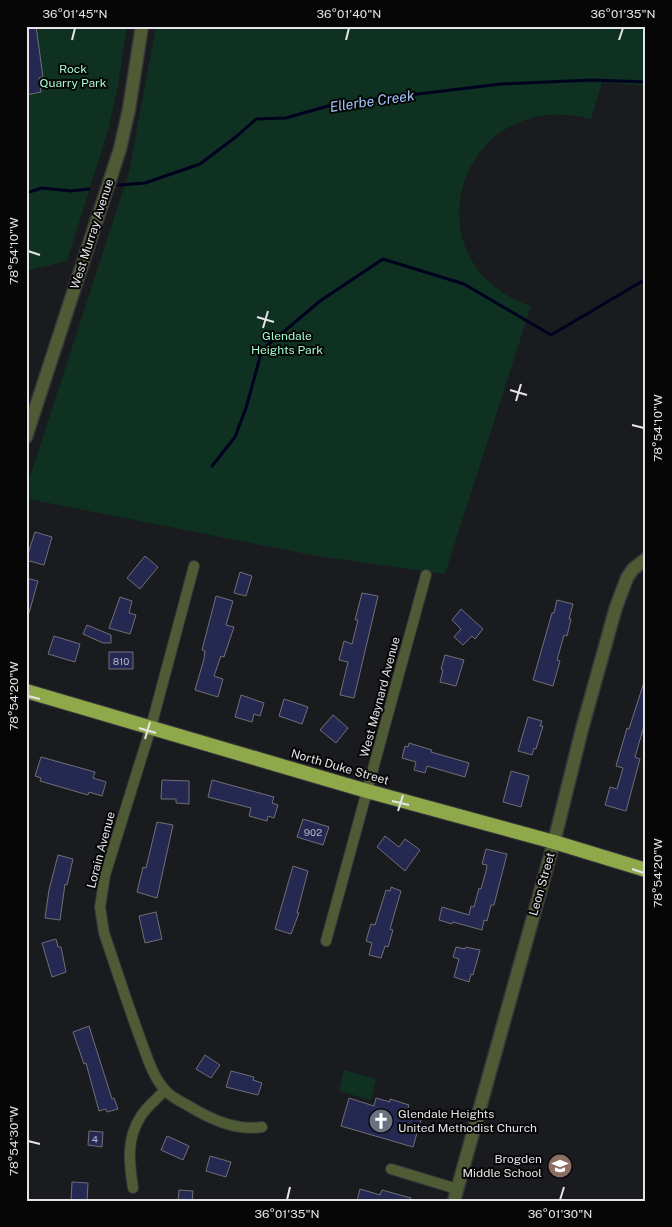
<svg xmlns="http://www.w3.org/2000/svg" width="672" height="1227" viewBox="0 0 672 1227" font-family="'Public Sans',sans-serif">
<rect width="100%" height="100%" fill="#1a1b1f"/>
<!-- green -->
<path fill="#0e3122" d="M 26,26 L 127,26 L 118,85 L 109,127 L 67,261 L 26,271 Z
M 156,26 L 646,26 L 646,86 L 602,82 L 591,119 C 456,85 406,265 531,306 L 445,574 L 317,556 L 28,499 L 30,490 L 29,480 L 129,172 Z
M 344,1070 L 376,1079 L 371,1100 L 339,1091 Z"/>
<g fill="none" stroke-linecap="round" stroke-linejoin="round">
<!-- stream -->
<path stroke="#000220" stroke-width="3" d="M 119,185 L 145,183 L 200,164 L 237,136 L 256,119 L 286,118 L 335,104 L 501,84 L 592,80 L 646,82
M 26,193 L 42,188 L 71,191 L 89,189
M 212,466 L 235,437 L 246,408 L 262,350 L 320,301 L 383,259 L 464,284 L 551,335 L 646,279"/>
</g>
<!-- building -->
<path fill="#252851" stroke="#6f7076" d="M 26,26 L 36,26 L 43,77 L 39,78 L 41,92 L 26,95 Z
M 35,532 L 52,537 L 44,565 L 26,560 Z
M 145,556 L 158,567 L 140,589 L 127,578 Z
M 240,572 L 252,576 L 246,596 L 234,593 Z
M 26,578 L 38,581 L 29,613 L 26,613 Z
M 362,593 L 378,596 L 354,698 L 340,695 L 348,662 L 339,660 L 344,641 L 352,644 L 358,620 L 355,620 Z
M 216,596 L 233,601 L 226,625 L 234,627 L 224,657 L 221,656 L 214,676 L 223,679 L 218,697 L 195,690 L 204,659 L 205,651 L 202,650 Z
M 120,597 L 132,601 L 129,613 L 136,615 L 130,634 L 109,628 Z
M 557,600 L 573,604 L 569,619 L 571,619 L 567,636 L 564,635 L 557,660 L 560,661 L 553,686 L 533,680 L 552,613 L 554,613 Z
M 461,609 L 483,629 L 475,639 L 472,636 L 463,645 L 454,637 L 461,629 L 452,620 Z
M 87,625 L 111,635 L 111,643 L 103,643 L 83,634 Z
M 54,636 L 80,644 L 75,662 L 48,654 Z
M 109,652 L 133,652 L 133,669 L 109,669 Z
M 445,655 L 464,660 L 456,686 L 440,682 L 443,670 L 441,669 Z
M 644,682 L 646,683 L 646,719 L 635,757 L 640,759 L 626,811 L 605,805 L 610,787 L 617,789 L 623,768 L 616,766 L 627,728 L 629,729 Z
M 241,695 L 264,703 L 260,716 L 254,714 L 252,722 L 235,717 Z
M 284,699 L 308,707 L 302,724 L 279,716 Z
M 333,715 L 348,728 L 336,743 L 320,730 Z
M 528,717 L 542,721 L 540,726 L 543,726 L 536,749 L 534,748 L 532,755 L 518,751 Z
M 409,743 L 432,750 L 431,752 L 469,763 L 465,777 L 427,766 L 425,773 L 414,770 L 416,762 L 402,758 L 405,746 L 408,747 Z
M 41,757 L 95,772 L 93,778 L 106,782 L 102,796 L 89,792 L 88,795 L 40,781 L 41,778 L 35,776 Z
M 511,771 L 529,776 L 521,807 L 503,802 Z
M 162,780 L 189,781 L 189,804 L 176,803 L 176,799 L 161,799 Z
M 212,780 L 274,797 L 272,803 L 278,805 L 274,818 L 268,816 L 267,821 L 249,816 L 251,808 L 208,797 Z
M 303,819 L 329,827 L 323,845 L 297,837 Z
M 157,822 L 173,825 L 157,898 L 137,892 L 143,867 L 146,868 Z
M 385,836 L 399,847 L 405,839 L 420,850 L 405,871 L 377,847 Z
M 486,849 L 507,854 L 494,905 L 491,905 L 487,921 L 484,920 L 482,930 L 453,922 L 452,924 L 439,920 L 442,907 L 469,915 L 471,906 L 474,907 L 479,888 L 481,889 L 486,871 L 487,865 L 482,864 Z
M 58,855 L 73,859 L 67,885 L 65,884 L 60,920 L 45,918 L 49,890 Z
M 293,866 L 308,871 L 297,913 L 299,913 L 291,934 L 275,929 Z
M 391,887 L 401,891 L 390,929 L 393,930 L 388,947 L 385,946 L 381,958 L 369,955 L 372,943 L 366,941 L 371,924 L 375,925 L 386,890 L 390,891 Z
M 156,912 L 162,939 L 145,943 L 139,916 Z
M 56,939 L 58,947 L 61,947 L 66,972 L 52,977 L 42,943 Z
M 456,947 L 465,949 L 466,947 L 480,950 L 473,975 L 471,974 L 469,982 L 454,977 L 459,959 L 453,957 Z
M 89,1026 L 112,1099 L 114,1098 L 118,1109 L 107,1112 L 106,1109 L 99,1111 L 86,1063 L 84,1064 L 73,1032 Z
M 205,1055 L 220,1065 L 211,1078 L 196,1069 Z
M 231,1071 L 254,1077 L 253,1080 L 262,1083 L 258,1095 L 226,1087 Z
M 349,1098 L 374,1106 L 376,1098 L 390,1102 L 390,1099 L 409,1105 L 407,1111 L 422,1116 L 413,1147 L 341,1126 Z
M 89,1131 L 103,1132 L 102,1147 L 88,1145 Z
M 167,1136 L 189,1146 L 183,1160 L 161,1150 Z
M 210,1156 L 231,1162 L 226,1177 L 206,1171 Z
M 72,1182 L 88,1183 L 87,1201 L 71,1201 Z
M 360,1189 L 380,1195 L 382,1190 L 411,1198 L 410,1201 L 357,1201 Z
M 179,1190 L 193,1191 L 192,1201 L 178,1201 Z"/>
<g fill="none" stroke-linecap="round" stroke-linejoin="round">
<defs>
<path id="minor" d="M 194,566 L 151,727 L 105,875 L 100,907 L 104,933 C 117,971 129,1009 143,1046 C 148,1060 154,1078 165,1090 C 171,1097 179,1101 187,1105 C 210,1119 235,1131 262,1127
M 326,941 L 426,575
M 391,1169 L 457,1189
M 133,1188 C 129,1162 126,1139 141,1116 C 147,1106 157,1099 165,1090"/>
<path id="tertiary" d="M 26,437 L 120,149 L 129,109 L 142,26
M 454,1201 L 554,842 L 582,729 L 616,607 L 627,578 L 633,569 L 646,559"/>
<path id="trunk" d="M 26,691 L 367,791 L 554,842 L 646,870"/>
</defs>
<!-- minor casing -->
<use href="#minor" stroke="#36373b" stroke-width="12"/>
<!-- tertiary casing -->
<use href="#tertiary" stroke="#36373b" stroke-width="15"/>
<!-- trunk casing -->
<use href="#trunk" stroke="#36373b" stroke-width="16"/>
<!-- minor -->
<use href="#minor" stroke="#4f5b34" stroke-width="10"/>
<!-- tertiary -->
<use href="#tertiary" stroke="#4f5b34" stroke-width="12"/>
<!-- trunk -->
<use href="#trunk" stroke="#8ea84a" stroke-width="14"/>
</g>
<!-- ticks -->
<path fill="none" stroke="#e4e4e8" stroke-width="2" d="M 72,40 L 75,28M 346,40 L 349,28M 619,40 L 623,28M 28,251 L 40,255M 257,317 L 274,322M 263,328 L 268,311M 510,390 L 527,395M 516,401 L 521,384M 632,425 L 644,428M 28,696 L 40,699M 139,728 L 156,733M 145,739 L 150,722M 392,801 L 409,805M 398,811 L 403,795M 632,869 L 644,873M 28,1141 L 40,1144M 287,1200 L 290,1187M 560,1200 L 564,1187"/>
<!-- icons -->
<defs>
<symbol id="church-disc" viewBox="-11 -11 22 22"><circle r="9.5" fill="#6b7280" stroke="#060607"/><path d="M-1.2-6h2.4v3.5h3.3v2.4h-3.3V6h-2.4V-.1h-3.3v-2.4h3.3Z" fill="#fff"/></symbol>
<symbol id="school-disc" viewBox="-11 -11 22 22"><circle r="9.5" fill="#8d6e63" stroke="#060607"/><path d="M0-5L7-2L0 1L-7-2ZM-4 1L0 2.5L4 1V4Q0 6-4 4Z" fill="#fff"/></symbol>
</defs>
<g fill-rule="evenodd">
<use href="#church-disc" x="367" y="1107" width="28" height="28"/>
<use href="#school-disc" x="546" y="1152" width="28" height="28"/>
</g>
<g text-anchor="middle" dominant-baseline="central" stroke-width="4" stroke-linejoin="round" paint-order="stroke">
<!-- number labels -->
<g font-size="10" fill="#b4b5c2">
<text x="121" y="661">810</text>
<text x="313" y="832">902</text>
<text x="95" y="1139">4</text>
</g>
<!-- park labels -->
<g font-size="12" fill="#a1facf" stroke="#060607">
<text x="73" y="69">Rock<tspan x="73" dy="14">Quarry Park</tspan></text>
<text x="287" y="336">Glendale<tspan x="287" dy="14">Heights Park</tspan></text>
</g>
<!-- street labels -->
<g font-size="12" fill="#e4e4e8" stroke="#060607">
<text transform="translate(92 234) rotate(-72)">West Murray Avenue</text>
<text transform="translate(380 697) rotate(-75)">West Maynard Avenue</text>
<text transform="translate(340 767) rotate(16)">North Duke Street</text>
<text transform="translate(101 850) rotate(-75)">Lorain Avenue</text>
<text transform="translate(542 884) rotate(-74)">Leon Street</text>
</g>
<!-- poi labels -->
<g font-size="12" fill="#e4e4e8" stroke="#060607" text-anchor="start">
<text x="398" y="1114">Glendale Heights<tspan x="398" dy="14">United Methodist Church</tspan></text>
<text x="542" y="1159" text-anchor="end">Brogden<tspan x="542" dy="14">Middle School</tspan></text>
</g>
<!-- water labels -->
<g font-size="14" font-style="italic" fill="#a0c5f9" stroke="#060607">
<text transform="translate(372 101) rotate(-8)">Ellerbe Creek</text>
</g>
</g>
<!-- border -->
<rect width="672" height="1227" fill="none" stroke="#060607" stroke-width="55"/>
<rect x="28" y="28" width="616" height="1172" fill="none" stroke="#e4e4e8" stroke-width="2"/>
<g font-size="12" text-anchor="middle" fill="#e4e4e8">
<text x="75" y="18">36°01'45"N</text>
<text x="349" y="18">36°01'40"N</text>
<text x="623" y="18">36°01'35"N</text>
<text transform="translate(14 251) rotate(-90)" y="4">78°54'10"W</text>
<text transform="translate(658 428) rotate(-90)" y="4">78°54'10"W</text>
<text transform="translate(14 696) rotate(-90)" y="4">78°54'20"W</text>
<text transform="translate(658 873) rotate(-90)" y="4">78°54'20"W</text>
<text transform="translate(14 1141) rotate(-90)" y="4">78°54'30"W</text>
<text x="287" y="1218">36°01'35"N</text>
<text x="560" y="1218">36°01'30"N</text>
</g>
</svg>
